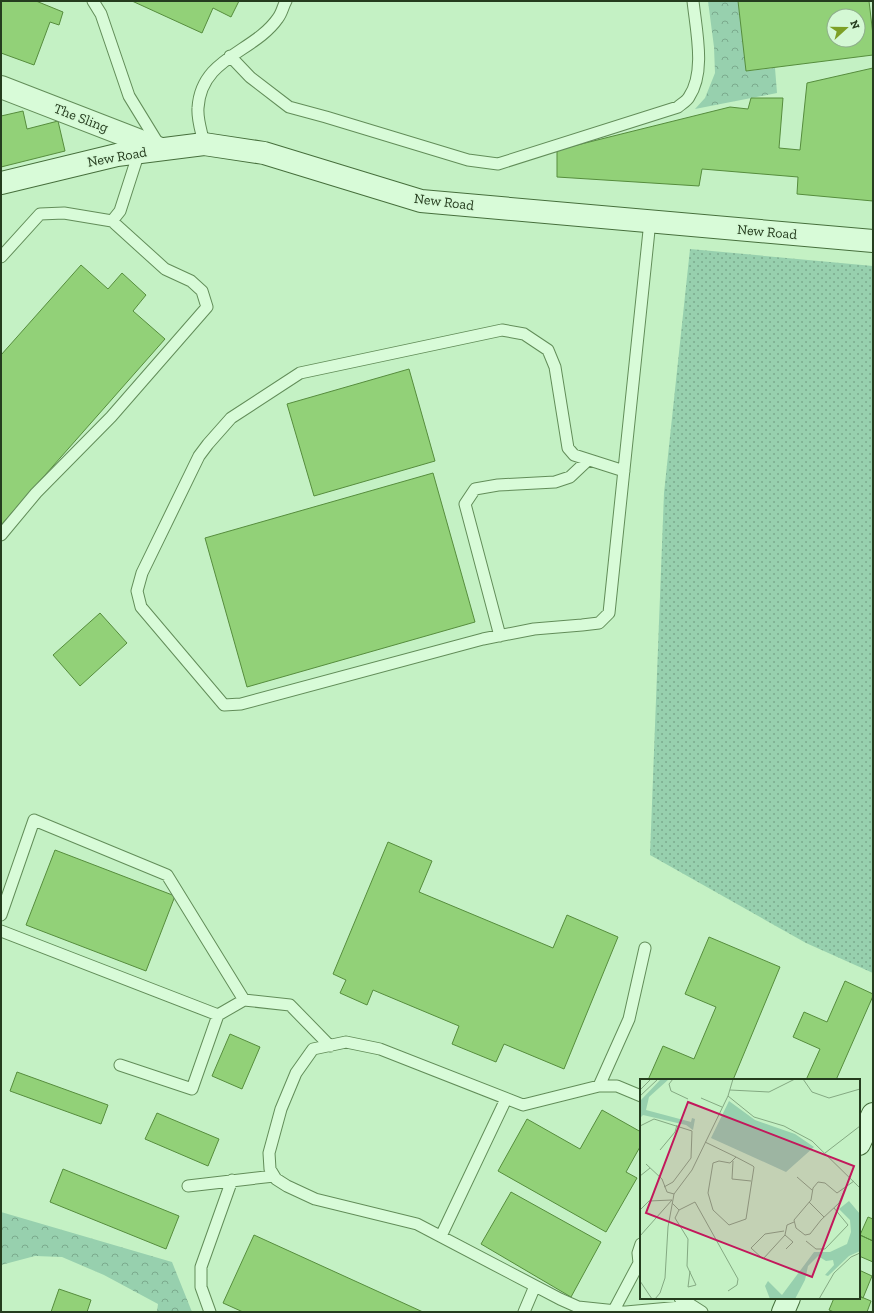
<svg xmlns="http://www.w3.org/2000/svg" width="874" height="1313" viewBox="0 0 874 1313" font-family="'Zilla Slab',serif">
<defs>
<pattern id="forest-crowns" width="20" height="18" patternUnits="userSpaceOnUse"><rect width="20" height="18" fill="#97d0ae"/><path d="M2 6a3 3 0 1 1 6 0M12 15a3 3 0 1 1 6 0" fill="none" stroke="#7baa8d"/></pattern>
<pattern id="park-dots" width="8" height="8" patternUnits="userSpaceOnUse"><rect width="8" height="8" fill="#97d0ae"/><path d="M2 2h.1M6 6h.1" fill="none" stroke="#7baa8d" stroke-width="1.8" stroke-linecap="round"/></pattern>
</defs>
<rect width="100%" height="100%" fill="#c4f1c4"/>
<!-- forest -->
<path fill="url(#forest-crowns)" d="M 708,1 L 738,1 L 747,71 L 775,68 L 777,93 L 695,109 L 705,98 L 715,73 L 714,47 Z
M 1,1212 L 172,1262 L 192,1312 L 157,1312 L 158,1304 L 104,1275 L 62,1257 L 35,1256 L 1,1265 Z"/>
<!-- park -->
<path fill="url(#park-dots)" d="M 690,249 L 873,266 L 873,973 L 806,943 L 650,855 L 664,493 Z"/>
<!-- building -->
<path fill="#92d178" stroke="#568d3d" fill-rule="evenodd" d="M 1,1 L 36,1 L 63,12 L 59,25 L 50,22 L 34,65 L 1,53 Z
M 132,1 L 239,1 L 231,17 L 213,8 L 202,33 Z
M 738,1 L 869,1 L 873,35 L 873,55 L 746,71 ZM 834,16 L 858,16 L 858,40 L 834,40 Z
M 873,68 L 873,201 L 797,194 L 798,177 L 702,169 L 699,186 L 557,177 L 557,150 L 730,107 L 748,109 L 751,98 L 783,98 L 779,148 L 800,150 L 807,83 Z
M 23,111 L 27,129 L 58,121 L 65,151 L 1,167 L 1,116 Z
M 81,265 L 108,289 L 122,273 L 146,295 L 133,311 L 165,339 L 1,525 L 1,355 Z
M 409,369 L 435,461 L 314,496 L 287,404 Z
M 433,473 L 475,622 L 247,687 L 205,538 Z
M 100,613 L 127,643 L 80,686 L 53,655 Z
M 388,842 L 432,861 L 419,892 L 553,948 L 567,915 L 618,937 L 564,1069 L 504,1044 L 496,1062 L 452,1044 L 459,1026 L 373,990 L 367,1005 L 340,993 L 346,980 L 333,974 Z
M 55,850 L 175,896 L 146,971 L 26,925 Z
M 709,937 L 780,967 L 733,1080 L 648,1080 L 663,1046 L 694,1059 L 716,1007 L 685,994 Z
M 845,981 L 873,994 L 873,996 L 836,1080 L 806,1080 L 820,1049 L 793,1037 L 804,1012 L 827,1022 Z
M 230,1034 L 260,1047 L 242,1089 L 212,1076 Z
M 17,1072 L 108,1105 L 101,1124 L 10,1091 Z
M 602,1110 L 641,1132 L 641,1145 L 626,1172 L 637,1178 L 606,1232 L 498,1171 L 527,1119 L 580,1149 Z
M 157,1113 L 219,1139 L 208,1166 L 145,1139 Z
M 63,1169 L 179,1216 L 166,1249 L 50,1202 Z
M 511,1192 L 601,1242 L 571,1297 L 481,1244 Z
M 868,1217 L 873,1219 L 873,1241 L 860,1235 Z
M 254,1235 L 423,1312 L 243,1312 L 223,1303 Z
M 860,1235 L 873,1241 L 873,1262 L 859,1256 L 859,1238 Z
M 859,1270 L 872,1276 L 863,1298 L 859,1296 Z
M 59,1289 L 91,1300 L 87,1312 L 51,1312 Z
M 859,1296 L 871,1301 L 867,1312 L 834,1312 L 829,1310 L 834,1298 L 859,1298 Z"/>
<g fill="none" stroke-linecap="round" stroke-linejoin="round">
<defs>
<path id="lane" d="M 93,1 L 101,14 L 129,96 L 159,145
M 230,56 L 250,77 L 289,107 L 326,117 L 468,160 L 498,164 L 678,107 C 681,104 687,101 689,97 C 706,72 696,30 693,1
M 204,144 C 202,133 197,120 198,108 C 201,57 254,53 278,18 C 282,13 283,6 286,1
M 1,257 L 40,214 L 64,213 L 112,221 L 120,211 L 139,152
M 624,471 L 574,455 L 568,448 L 555,367 L 548,350 L 524,334 L 502,330 L 300,373 L 231,418 L 208,444 L 199,456 L 142,573 L 137,591 L 141,607 L 224,705 L 241,704 L 483,639 L 534,629 L 582,625 L 599,623 L 609,613 L 650,221
M 1,535 L 36,493 L 111,417 L 207,307 L 202,291 L 191,281 L 165,269 L 112,221
M 500,636 L 465,504 L 475,489 L 498,485 L 555,482 L 570,477 L 588,460
M 1,915 L 34,820 L 167,875 L 244,1000
M 1,931 L 218,1015 L 244,1000 L 290,1005 L 330,1046
M 120,1065 L 192,1089 L 218,1015
M 599,1086 L 629,1019 L 645,948
M 641,1096 L 617,1086 L 599,1086 L 523,1105 L 380,1049 L 346,1042 L 313,1049 L 296,1073 L 281,1109 L 269,1153 L 270,1169 L 276,1179 L 287,1186 L 315,1199 L 417,1224 L 560,1299 L 578,1307 L 626,1312 L 692,1306
M 188,1186 L 274,1176
M 441,1236 L 506,1099
M 641,1244 L 638,1253 L 639,1263 L 641,1265
M 680,1298 L 702,1312
M 614,1310 L 639,1263
M 210,1312 L 201,1287 L 201,1267 L 232,1180
M 524,1312 L 535,1286"/>
<path id="street" d="M 1,87 L 161,149"/>
<path id="secondary" d="M 1,183 L 117,155 L 204,144 L 264,153 L 421,201 L 873,241
M 859,1144 L 873,1114
M 783,1312 L 789,1298"/>
</defs>
<!-- lane casing -->
<use href="#lane" stroke="#628d59" stroke-width="13"/>
<!-- street casing -->
<use href="#street" stroke="#628d59" stroke-width="24"/>
<!-- secondary casing -->
<use href="#secondary" stroke="#466f3c" stroke-width="24"/>
<!-- lane -->
<use href="#lane" stroke="#d8fbd8" stroke-width="11"/>
<!-- street -->
<use href="#street" stroke="#d8fbd8" stroke-width="22"/>
<!-- secondary -->
<use href="#secondary" stroke="#d8fbd8" stroke-width="22"/>
</g>
<g text-anchor="middle" dominant-baseline="central" stroke-width="3" stroke-linejoin="round" paint-order="stroke">
<!-- street labels -->
<g font-size="14" fill="#253c1e" stroke="#d4f8d4">
<text transform="translate(81 118) rotate(21)">The Sling</text>
<text transform="translate(117 157) rotate(-10)">New Road</text>
<text transform="translate(444 202) rotate(7)">New Road</text>
<text transform="translate(767 232) rotate(5)">New Road</text>
</g>
</g>
<!-- overview -->
<g transform="translate(640 1079)">
<rect width="220" height="220" fill="#c4f1c4"/>
<path d="M 21,0 L 29,0 L 9,18 L 6,31 L 51,43 L 52,39 L 55,40 L 53,51 L 46,46 L 3,36 L 0,39 L 0,22 ZM 209,122 L 220,135 L 220,172 L 209,177 L 188,197 L 185,196 L 194,186 L 193,181 L 186,182 L 178,177 L 168,187 L 165,201 L 155,220 L 130,220 L 125,207 L 128,202 L 142,216 L 174,173 L 190,173 L 207,165 L 211,153 L 210,141 L 199,130 Z" fill="#97d0ae"/>
<path d="M 89,22 L 115,41 L 155,55 L 174,68 L 146,93 L 71,59 Z" fill="#97d0ae"/>
<path fill="none" stroke="#84a982" stroke-width="1" d="M 33,0 L 29,5 L 31,12 L 48,20M 163,0 L 172,13 L 189,19 L 220,10M 0,11 L 11,0M 90,11 L 129,13 L 155,0M 0,17 L 18,0M 88,17 L 114,38 L 144,47 L 172,62 L 220,109M 61,19 L 82,28M 0,47 L 14,40 L 52,52 L 51,79 L 33,103 L 24,108M 65,63 L 96,78 L 113,87 L 114,88 L 106,140 L 89,146 L 73,131 L 68,114 L 73,84 L 79,82 L 90,84 L 96,78M 20,71 L 35,53 L 37,46M 185,74 L 220,47M 93,82 L 92,100 L 111,102M 6,85 L 22,100 L 27,113 L 34,115M 0,97 L 10,89M 157,98 L 172,111M 205,110 L 199,124 L 181,141 L 170,155 L 165,156 L 156,149 L 154,141 L 171,121 L 173,109 L 178,103 L 185,104 L 197,114 L 214,102M 169,123 L 184,138M 32,124 L 39,131 L 35,139 L 48,160 L 47,187 L 56,206 L 48,208 L 50,192M 0,131 L 9,122 L 32,121M 39,131 L 55,123 L 98,200 L 97,206 L 88,212M 144,152 L 125,155 L 111,169 L 123,180 L 145,156 L 147,146 L 154,143M 145,156 L 153,163 L 146,170M 0,157 L 32,121M 166,162 L 176,170 L 185,170 L 208,146 L 194,129M 0,202 L 12,220M 15,220 L 20,214 L 25,199 L 28,148 L 34,115 L 52,91 L 88,17 L 93,0M 179,220 L 194,194 L 211,178 L 220,174"/>
<path fill="#c2185b" fill-opacity="0.15" stroke="#c2185b" stroke-width="2" d="M 48,23 L 214,87 L 172,198 L 6,134 Z"/>
<rect width="220" height="220" fill="none" stroke="#253c1e" stroke-width="2"/>
</g>
<!-- border -->
<rect width="874" height="1313" fill="none" stroke="#253c1e" stroke-width="4"/>
<!-- north arrow -->
<g transform="translate(846 28) rotate(69)"><circle r="19" fill="#d4f8d4" stroke="#8ead8b"/>
<path d="M0-3L7 15L0 10L-7 15Z" fill="#7da025"/>
<text y="-6" font-size="11" font-weight="bold" text-anchor="middle" fill="#253c1e">N</text>
</g>
</svg>
